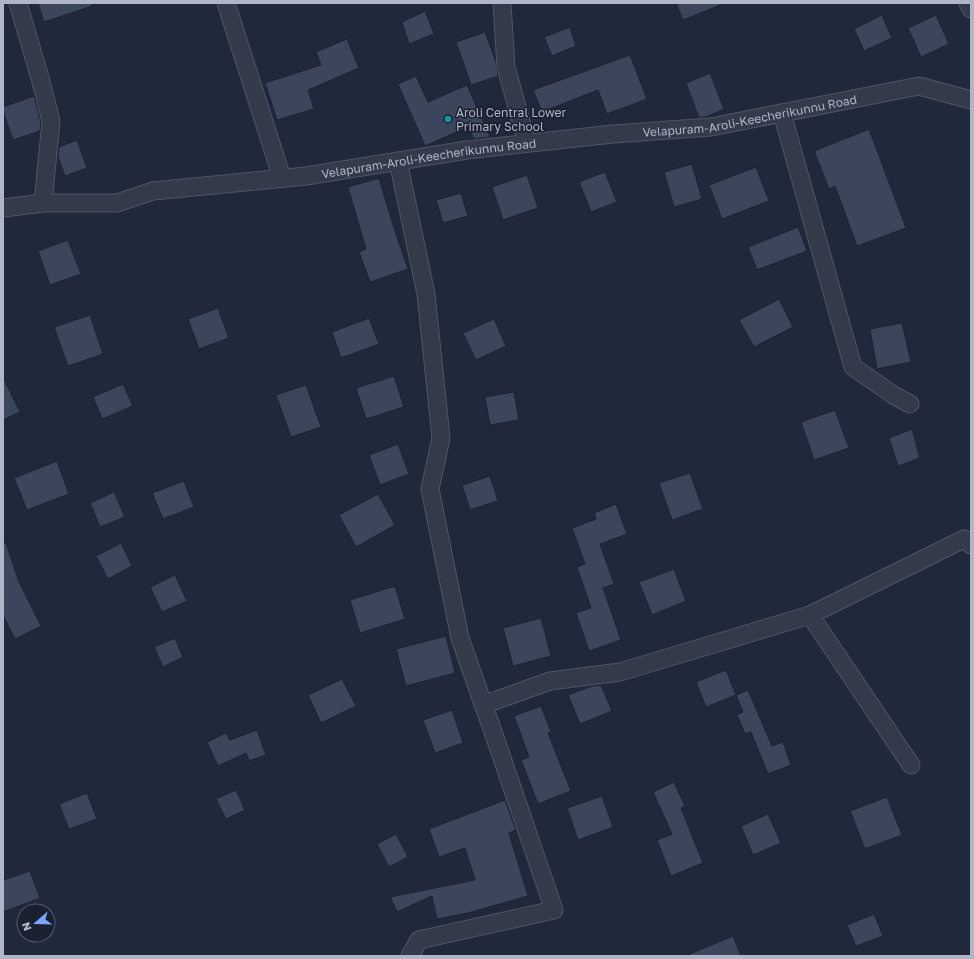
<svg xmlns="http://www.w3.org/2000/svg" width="974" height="959" viewBox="0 0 974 959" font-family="'Golos Text',sans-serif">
<rect width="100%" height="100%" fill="#1f293b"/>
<!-- building -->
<path fill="#3b455b" stroke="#1b2232" d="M 38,3 L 92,3 L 92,6 L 44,22 Z
M 676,3 L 722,3 L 723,4 L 683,20 Z
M 425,11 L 434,34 L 409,44 L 402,22 Z
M 882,15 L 892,38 L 864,51 L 854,29 Z
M 936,15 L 949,44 L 921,57 L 908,28 Z
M 570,27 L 576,46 L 552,56 L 544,37 Z
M 485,32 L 496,62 L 498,76 L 471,85 L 456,42 Z
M 347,39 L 359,68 L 308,90 L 314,109 L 277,120 L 265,83 L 321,65 L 316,52 Z
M 630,55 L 647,99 L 607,114 L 598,90 L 542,112 L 533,90 Z
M 710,73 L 724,109 L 706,117 L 699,118 L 686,83 Z
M 416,76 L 428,102 L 467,85 L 490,137 L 474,139 L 468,127 L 425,146 L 398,84 Z
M 34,96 L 41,122 L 40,131 L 13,140 L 3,111 L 3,107 Z
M 869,129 L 906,228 L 857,246 L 835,186 L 829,189 L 814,151 Z
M 77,140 L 87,168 L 65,176 L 58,157 L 59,147 Z
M 692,164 L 702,199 L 674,207 L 664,172 Z
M 756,167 L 769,201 L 722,219 L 709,185 Z
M 605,172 L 617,202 L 591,212 L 579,182 Z
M 527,175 L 538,208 L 503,220 L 492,187 Z
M 379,178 L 393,225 L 408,269 L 370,282 L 359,252 L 366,249 L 348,187 Z
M 461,193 L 468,216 L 443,223 L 436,200 Z
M 798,227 L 807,251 L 757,270 L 748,247 Z
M 68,240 L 81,274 L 50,285 L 38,251 Z
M 779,299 L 793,327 L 754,347 L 739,320 Z
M 218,308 L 229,338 L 199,349 L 188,319 Z
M 90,315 L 103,354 L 68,366 L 54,327 Z
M 369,318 L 379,344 L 341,358 L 332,332 Z
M 494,319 L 506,346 L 476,360 L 463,333 Z
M 902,323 L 911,362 L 877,369 L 870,329 Z
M 394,376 L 404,407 L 366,419 L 356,388 Z
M 3,377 L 20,412 L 3,420 Z
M 123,384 L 133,406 L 102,419 L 93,397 Z
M 306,385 L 321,427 L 291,437 L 276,395 Z
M 514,392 L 519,420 L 490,425 L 485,397 Z
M 835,410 L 849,448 L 814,460 L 801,422 Z
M 912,429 L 920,458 L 898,466 L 889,438 Z
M 398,444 L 409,474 L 380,485 L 369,455 Z
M 57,461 L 69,494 L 27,510 L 14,478 Z
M 690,473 L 703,509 L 672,520 L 659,483 Z
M 490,476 L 498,501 L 470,510 L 462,485 Z
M 184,481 L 194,507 L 163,519 L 152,493 Z
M 114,492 L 125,517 L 100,527 L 90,503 Z
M 378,494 L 395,525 L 356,547 L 339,515 Z
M 616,504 L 627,534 L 600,544 L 614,584 L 603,588 L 621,640 L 589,651 L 576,613 L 591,608 L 577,567 L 585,564 L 572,528 L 596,519 L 594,513 Z
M 6,543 L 19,582 L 41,626 L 15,639 L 3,615 L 3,544 Z
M 121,543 L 132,566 L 108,579 L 96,556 Z
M 674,569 L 686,601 L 652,615 L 639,582 Z
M 175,575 L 187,601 L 162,612 L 150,587 Z
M 395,586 L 405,619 L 360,633 L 350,600 Z
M 541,618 L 551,656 L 513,666 L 503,628 Z
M 446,636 L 455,673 L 406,686 L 396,649 Z
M 175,638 L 183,657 L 163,667 L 154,647 Z
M 726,670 L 736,695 L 706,707 L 696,682 Z
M 342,679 L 356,706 L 321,723 L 308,695 Z
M 601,685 L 612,711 L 580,724 L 568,695 L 592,686 Z
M 748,690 L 772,746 L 783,742 L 791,765 L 768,774 L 751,732 L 745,734 L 737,715 L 743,712 L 736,695 Z
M 541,706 L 551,732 L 548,733 L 571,791 L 538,804 L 521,760 L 529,757 L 514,716 Z
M 452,710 L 463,743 L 435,753 L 423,720 Z
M 257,730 L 266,755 L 249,761 L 246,753 L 218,766 L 207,742 L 226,733 L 230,740 Z
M 674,782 L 685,806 L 681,808 L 703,863 L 671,876 L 657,840 L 672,834 L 653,792 Z
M 236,790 L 245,810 L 226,819 L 216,799 Z
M 87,793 L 97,819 L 69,829 L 59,804 Z
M 602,796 L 613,827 L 578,840 L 567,808 Z
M 887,797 L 902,835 L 865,849 L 850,811 Z
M 505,800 L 516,830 L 509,833 L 528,896 L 468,913 L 437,919 L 432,896 L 397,912 L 390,897 L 475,880 L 465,848 L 439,857 L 429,829 Z
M 768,814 L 781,843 L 753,855 L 741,826 Z
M 396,834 L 408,857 L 389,867 L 377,844 Z
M 30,871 L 40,898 L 3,912 L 3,880 Z
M 874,914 L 883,936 L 856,946 L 847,925 Z
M 733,936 L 741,956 L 685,956 Z"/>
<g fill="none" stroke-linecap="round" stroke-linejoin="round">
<defs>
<g id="minor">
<path d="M 18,3 L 40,78 L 51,121 L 43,203"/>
<path d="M 226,3 L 282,178"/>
<path d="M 502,3 L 506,67 L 527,143"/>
<path d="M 968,3 L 971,9"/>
<path d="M 782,113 L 853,367 L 895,396 L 910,404"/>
<path d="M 398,161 L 426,294 L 441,438 L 430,489 L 460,638 L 500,752 L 554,910 L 419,940 L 410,956"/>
<path id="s1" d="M 3,208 L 43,203 L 117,203 L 153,191 L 306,176 L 467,150 L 613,134 L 711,127 L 919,86 L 971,100"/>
<path d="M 483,705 L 550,681 L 620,672 L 810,615"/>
<path d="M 911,765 L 810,615 L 964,539 L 971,545"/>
</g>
</defs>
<!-- minor casing -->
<use href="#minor" stroke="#4e5666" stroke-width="19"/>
<!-- minor -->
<use href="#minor" stroke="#333b4b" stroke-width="17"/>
</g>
<!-- markers -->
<circle fill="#0f9aa8" stroke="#192030" stroke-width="1.5" cx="448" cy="119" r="4"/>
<g text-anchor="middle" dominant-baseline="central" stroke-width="3" stroke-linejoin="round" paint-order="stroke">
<!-- poi labels -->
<g font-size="12" fill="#aeb6c7" stroke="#192030" text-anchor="start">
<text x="456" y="112">Aroli Central Lower<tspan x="456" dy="14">Primary School</tspan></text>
</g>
<!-- street labels -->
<g font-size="12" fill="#aeb6c7" stroke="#192030">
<text stroke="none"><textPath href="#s1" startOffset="754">Velapuram-Aroli-Keecherikunnu Road</textPath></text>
<text stroke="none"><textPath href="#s1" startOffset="430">Velapuram-Aroli-Keecherikunnu Road</textPath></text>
</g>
</g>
<!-- border -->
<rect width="974" height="959" fill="none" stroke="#aeb6c7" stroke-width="8"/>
<!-- north arrow -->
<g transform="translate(36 923) rotate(250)"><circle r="19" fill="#192030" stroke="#555c6c"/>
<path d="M0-3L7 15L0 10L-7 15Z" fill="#7ba4ff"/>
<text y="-6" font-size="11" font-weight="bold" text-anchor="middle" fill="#aeb6c7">N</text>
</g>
</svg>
